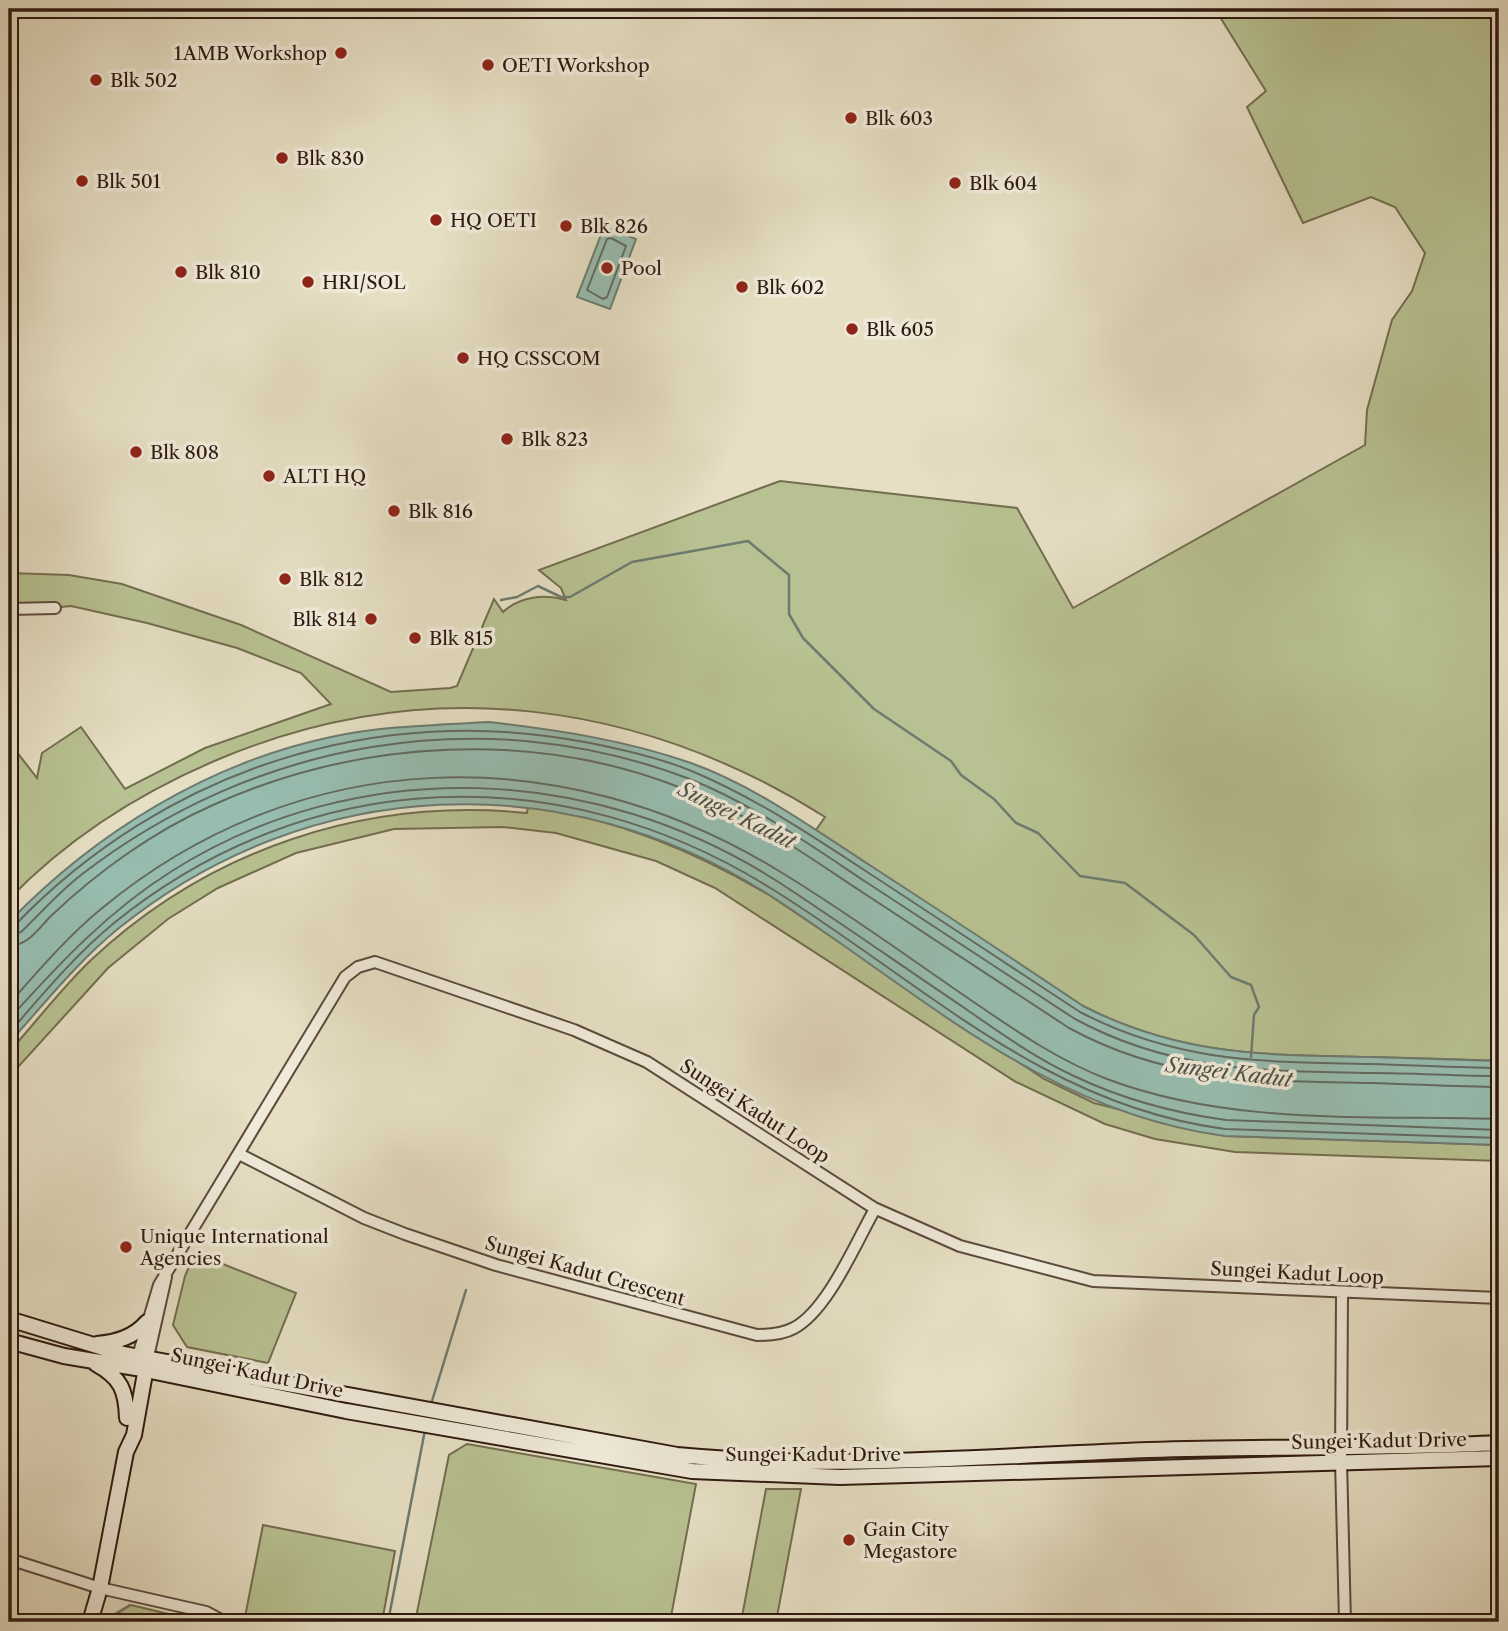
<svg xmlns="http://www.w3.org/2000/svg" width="1508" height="1631" viewBox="0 0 1508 1631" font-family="'Libre Caslon Text',serif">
<rect width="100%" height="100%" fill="#e6dfc4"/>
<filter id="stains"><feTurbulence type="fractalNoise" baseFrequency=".00286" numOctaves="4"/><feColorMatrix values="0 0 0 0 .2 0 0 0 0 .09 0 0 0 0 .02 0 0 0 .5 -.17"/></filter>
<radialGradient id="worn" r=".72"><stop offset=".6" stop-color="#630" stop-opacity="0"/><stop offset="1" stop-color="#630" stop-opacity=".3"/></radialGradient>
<!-- green -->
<path fill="#b8c191" stroke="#736d50" stroke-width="2" d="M 1215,9 L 1499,9 L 1499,1061 C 1456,1059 1413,1058 1370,1057 C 1264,1055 1181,1056 1083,1006 L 816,830 L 825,817 C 639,700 429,673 224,757 C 144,790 69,837 9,899 L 9,742 L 37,778 L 42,753 L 81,727 L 125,789 L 205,748 L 331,704 L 301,673 L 237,648 L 147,623 L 71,606 L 9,612 L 9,573 L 69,575 L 122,584 L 241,625 L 391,692 L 450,688 L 457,686 L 494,599 L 503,612 C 520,596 545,594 566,600 L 561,588 L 539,570 L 780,481 L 1017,508 L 1073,608 L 1365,445 L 1367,410 L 1392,320 L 1412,291 L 1425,253 L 1395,207 L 1371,197 L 1303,223 L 1247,107 L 1266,91 Z
M 528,806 C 616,819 693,850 769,895 L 1044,1079 L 1094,1103 L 1225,1136 L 1499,1145 L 1499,1161 L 1235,1152 L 1155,1139 L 1105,1124 L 1016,1082 L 715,888 L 656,861 L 556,833 L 503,827 L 394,829 L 296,853 L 218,888 L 168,919 L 108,968 L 9,1077 L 9,1052 C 36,1022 61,989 90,961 C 209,849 365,797 527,813 Z
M 195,1253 L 296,1293 L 268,1363 L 187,1347 L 173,1325 L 185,1276 Z
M 467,1444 L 696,1484 L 670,1622 L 415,1622 L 449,1455 Z
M 766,1489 L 801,1489 L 776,1622 L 741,1622 Z
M 263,1525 L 395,1551 L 382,1622 L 244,1622 Z
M 131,1605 L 202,1622 L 108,1622 L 110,1618 Z"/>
<!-- water -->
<path fill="#97bdb0" stroke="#6d7b70" stroke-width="2" d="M 604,227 L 636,239 L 610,309 L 577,297 Z
M 489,722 C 558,730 625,740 691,763 C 755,786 814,829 871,866 C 942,912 1013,959 1083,1006 C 1181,1056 1264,1055 1370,1057 C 1413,1058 1456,1060 1499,1061 L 1499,1145 L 1225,1136 C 1044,1112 918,991 771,896 C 565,764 310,774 119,928 C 78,961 44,1004 9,1043 L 9,922 C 95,833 208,763 331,737 C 382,726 436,725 489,722 Z"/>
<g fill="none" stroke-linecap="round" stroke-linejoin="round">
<!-- shore -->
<path stroke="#626b60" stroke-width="2" d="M 611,238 L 626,246 L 607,297 L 603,299 L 587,290 L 607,239 Z
M 9,926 L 16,924 C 166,769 378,701 590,743 C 625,750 661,758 694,772 C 762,801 823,843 884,883 C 949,926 1015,969 1080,1012 C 1178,1063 1264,1062 1371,1064 C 1414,1065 1457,1068 1499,1068
M 9,935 L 21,932 C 41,913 60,891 81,875 C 254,741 481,700 687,778 C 751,803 809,844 866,882 C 936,928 1005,973 1075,1019 C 1173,1072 1263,1071 1371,1073 C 1414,1073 1456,1076 1499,1076
M 9,946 C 29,945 38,929 51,916 C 97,872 154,831 213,805 C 359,739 534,729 684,789 C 747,813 803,853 859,890 C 929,936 999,982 1069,1028 C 1168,1082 1261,1081 1371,1083 C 1414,1084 1456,1087 1499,1087
M 9,1004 C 38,971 67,937 101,909 C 301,743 562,738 779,871 C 847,912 912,960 978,1005 C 1019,1033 1060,1061 1107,1079 C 1231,1126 1369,1115 1499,1119
M 9,1019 C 59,964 108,911 172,871 C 359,753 596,764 780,883 C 841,923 902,966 963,1007 C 999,1032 1035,1058 1074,1076 C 1122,1099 1174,1113 1226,1120 L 1499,1130
M 9,1033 C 42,995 75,955 114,923 C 309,765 562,757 772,889 C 922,982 1043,1105 1225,1129 L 1499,1138"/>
<!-- stream -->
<path stroke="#6d7b70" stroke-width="2.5" d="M 501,600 L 517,597 L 538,586 L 561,597 L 570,597 L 632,562 L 748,541 L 789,575 L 789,614 L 803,638 L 874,709 L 951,761 L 961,775 L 994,799 L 1016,823 L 1038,833 L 1080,876 L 1125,883 L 1194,935 L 1231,977 L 1251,985 L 1259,1007 L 1254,1015 L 1251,1057
M 432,1401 L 466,1290
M 108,1622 L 110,1617 L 130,1605
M 388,1622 L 425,1430"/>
<defs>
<path id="street" d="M 9,609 L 55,608
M 239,1154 L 364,1218 L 405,1234 L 496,1265 L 757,1335 C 770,1335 783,1334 794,1328 C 828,1310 856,1242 875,1209
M 1342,1294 L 1341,1461 L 1345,1622
M 138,1356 L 159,1285 L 345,977 L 358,967 L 375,962 L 574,1030 L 647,1062 L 874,1208 L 960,1246 L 1093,1281 L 1499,1298
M 148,1357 L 166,1277
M 9,1559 L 100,1588 L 206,1612 L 225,1622"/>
<path id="secondary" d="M 9,1319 L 123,1354 L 677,1455 C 833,1470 992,1456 1149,1450 C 1266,1446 1383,1449 1499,1443
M 9,1341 L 64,1356 L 136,1368 L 346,1411 L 692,1471 L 840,1477 L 1499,1458
M 97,1344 C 117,1342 134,1337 147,1322
M 96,1364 C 121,1378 126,1390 127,1418
M 90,1622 L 100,1588 L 126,1452 L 134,1435 L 147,1362"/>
</defs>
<!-- street casing -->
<use href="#street" stroke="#5c4a3c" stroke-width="14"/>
<!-- secondary casing -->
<use href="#secondary" stroke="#2e190f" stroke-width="18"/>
<!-- street -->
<use href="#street" stroke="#efead9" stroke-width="10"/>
<!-- secondary -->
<use href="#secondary" stroke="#efead9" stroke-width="14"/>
</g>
<!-- markers -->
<g fill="#8f2418" stroke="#efead9" stroke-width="2.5">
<circle cx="341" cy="53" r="7"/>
<circle cx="488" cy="65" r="7"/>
<circle cx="96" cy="80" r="7"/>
<circle cx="851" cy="118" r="7"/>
<circle cx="282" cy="158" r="7"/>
<circle cx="82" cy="181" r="7"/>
<circle cx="955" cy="183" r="7"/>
<circle cx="436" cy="220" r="7"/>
<circle cx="566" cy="226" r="7"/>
<circle cx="607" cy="268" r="7"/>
<circle cx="181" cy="272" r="7"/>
<circle cx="308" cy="282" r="7"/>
<circle cx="742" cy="287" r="7"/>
<circle cx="852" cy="329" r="7"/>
<circle cx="463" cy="358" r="7"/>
<circle cx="507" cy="439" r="7"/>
<circle cx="136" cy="452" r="7"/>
<circle cx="269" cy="476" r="7"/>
<circle cx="394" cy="511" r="7"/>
<circle cx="285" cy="579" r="7"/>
<circle cx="371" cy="619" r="7"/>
<circle cx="415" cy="638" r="7"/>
<circle cx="126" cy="1247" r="7"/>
<circle cx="849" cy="1540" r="7"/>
</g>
<g text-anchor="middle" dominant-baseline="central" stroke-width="7" stroke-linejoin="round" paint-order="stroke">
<!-- poi labels -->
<g font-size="19" fill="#2e190f" stroke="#efead9" text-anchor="start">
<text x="327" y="53" text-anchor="end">1AMB Workshop</text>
<text x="502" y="65">OETI Workshop</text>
<text x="110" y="80">Blk 502</text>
<text x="865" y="118">Blk 603</text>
<text x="296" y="158">Blk 830</text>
<text x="96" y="181">Blk 501</text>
<text x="969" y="183">Blk 604</text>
<text x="450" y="220">HQ OETI</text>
<text x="580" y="226">Blk 826</text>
<text x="621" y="268">Pool</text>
<text x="195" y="272">Blk 810</text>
<text x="322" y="282">HRI/SOL</text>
<text x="756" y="287">Blk 602</text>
<text x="866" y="329">Blk 605</text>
<text x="477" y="358">HQ CSSCOM</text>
<text x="521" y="439">Blk 823</text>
<text x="150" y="452">Blk 808</text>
<text x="283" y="476">ALTI HQ</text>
<text x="408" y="511">Blk 816</text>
<text x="299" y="579">Blk 812</text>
<text x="357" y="619" text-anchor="end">Blk 814</text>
<text x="429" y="638">Blk 815</text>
<text x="140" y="1236">Unique International<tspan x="140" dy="22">Agencies</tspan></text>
<text x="863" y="1529">Gain City<tspan x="863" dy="22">Megastore</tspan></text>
</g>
<!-- street labels -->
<g font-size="19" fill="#2e190f" stroke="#efead9">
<text transform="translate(755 1111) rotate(33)">Sungei Kadut Loop</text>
<text transform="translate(585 1271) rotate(16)">Sungei Kadut Crescent</text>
<text transform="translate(1297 1273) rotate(3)">Sungei Kadut Loop</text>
<text transform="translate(257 1373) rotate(12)">Sungei Kadut Drive</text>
<text transform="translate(1379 1441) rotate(-1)">Sungei Kadut Drive</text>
<text x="813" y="1454">Sungei Kadut Drive</text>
</g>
<!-- water labels -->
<g font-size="21" font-style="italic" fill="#535247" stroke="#efead9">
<text transform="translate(737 815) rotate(26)">Sungei Kadut</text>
<text transform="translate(1229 1072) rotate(7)">Sungei Kadut</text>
</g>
</g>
<!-- margin -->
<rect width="1508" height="1631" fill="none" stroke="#e6dfc4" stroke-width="35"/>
<rect x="10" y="10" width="1487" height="1610" fill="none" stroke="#2e190f" stroke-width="3.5"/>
<rect x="18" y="18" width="1473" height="1596" fill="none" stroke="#2e190f" stroke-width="2"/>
<rect width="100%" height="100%" filter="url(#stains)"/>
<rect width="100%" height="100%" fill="url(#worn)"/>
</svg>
